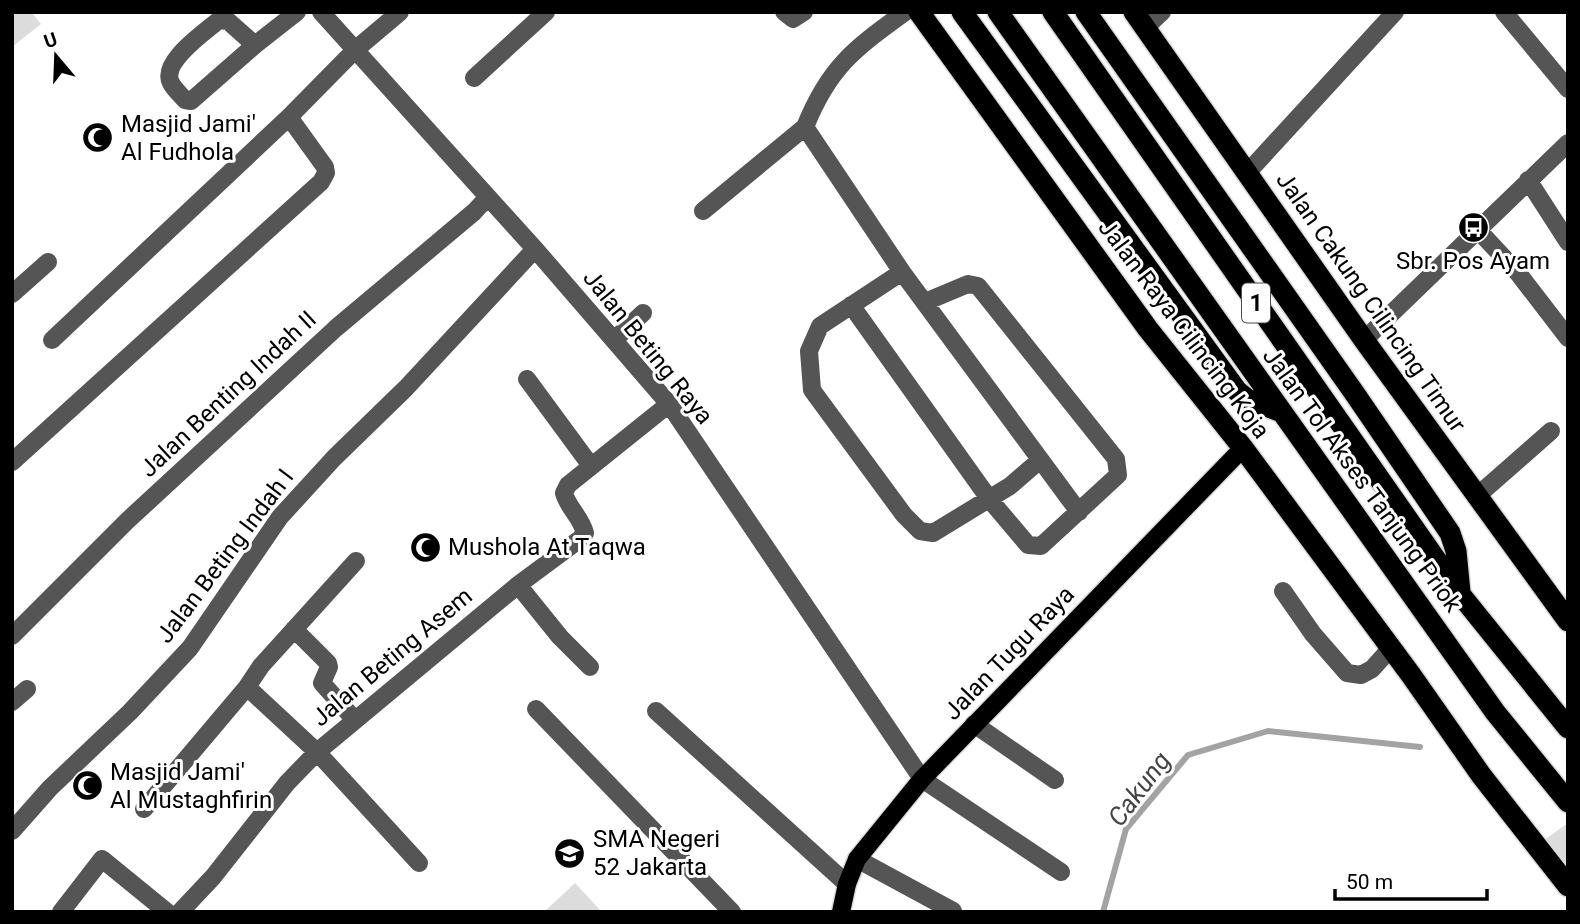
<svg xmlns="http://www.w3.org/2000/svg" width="1580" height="924" viewBox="0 0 1580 924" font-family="Roboto,sans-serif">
<rect width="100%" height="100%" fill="#fff"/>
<!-- green -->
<path fill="#dcdcdc" d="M 12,12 L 31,12 L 41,24 L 12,47 Z
M 1568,823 L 1568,886 L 1536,846 Z
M 575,883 L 602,912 L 544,912 Z"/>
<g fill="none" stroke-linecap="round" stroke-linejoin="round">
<!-- stream -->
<path stroke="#a3a3a3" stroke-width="6" d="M 1103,912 L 1126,829 L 1188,755 L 1268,731 L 1420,747"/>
<defs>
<path id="major" d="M 841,912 L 847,884 L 857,859 L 922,779 L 1243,448"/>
<path id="highway" d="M 919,12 L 1148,329 L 1243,448 L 1411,675 L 1481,775 L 1568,886
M 962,12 L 1237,391 L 1247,399 L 1279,411
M 998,12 L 1495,712 L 1568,802
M 1053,12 L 1460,594 L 1568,728
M 1086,12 L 1355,394 L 1450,533 L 1456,551 L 1460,592
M 1134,12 L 1364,340 L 1568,621"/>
</defs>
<!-- major casing -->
<use href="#major" stroke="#dbdbdb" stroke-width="21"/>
<!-- highway casing -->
<use href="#highway" stroke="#dbdbdb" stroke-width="24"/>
<!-- minor -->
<path stroke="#555" stroke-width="18" d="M 321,12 L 535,249 L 669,404 L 922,779 L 1061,872
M 784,12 L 793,19 L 804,12
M 905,12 C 854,49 829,67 805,127 L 902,272 L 1079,512
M 1504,12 L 1568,89
M 1145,28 L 1162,12
M 255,45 L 228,21 L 219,20 C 205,32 160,62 171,83 C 174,89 181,95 185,100 L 191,101 L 255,45 L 297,12
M 474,78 L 546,12
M 1248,172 L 1395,12
M 1528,180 L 1568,242
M 703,211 L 805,127
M 1477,229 L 1518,273 L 1568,338
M 902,272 L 820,326 L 809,351 L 812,390 L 904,515 L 920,531 L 933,533 L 1010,486 L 1040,460
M 12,294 L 48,262
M 851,305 L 990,500 L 1028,545 L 1041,546 L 1118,475 L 1116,459 L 978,286 L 968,284 L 925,302
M 52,340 L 289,117
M 614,340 L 643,313
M 1364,340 L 1568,143
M 527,379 L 591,466
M 12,462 L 321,182 L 326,173 L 325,167 L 289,117 L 355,50 L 400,12
M 1477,496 L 1551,431
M 518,585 L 560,637 L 590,667
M 1283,591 L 1313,634 L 1347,673 L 1361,675 L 1372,669 L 1390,649
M 294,629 L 328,663 L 329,667 L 322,683 L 354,719
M 12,636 L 127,521 L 336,328 L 474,212 L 487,198
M 247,687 L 317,752 L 419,863
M 12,702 L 27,689
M 536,709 L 732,912
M 656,711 L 847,884
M 974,724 L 1055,780
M 144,809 L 247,687 L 261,666 L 356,561
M 12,831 L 50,788 L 130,712 L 190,648 L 280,517 L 334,458 L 406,388 L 535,249
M 857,859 L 953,911
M 61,912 L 102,859 L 167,912
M 180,912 L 213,877 L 287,783 L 317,752 L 518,585 L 580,539 L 585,533 C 581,517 568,508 564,493 L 568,485 L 669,404"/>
<!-- major -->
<use href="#major" stroke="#000" stroke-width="18"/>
<!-- highway -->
<use href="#highway" stroke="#000" stroke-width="21"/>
</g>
<!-- icons -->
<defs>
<symbol id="mosque-disc" viewBox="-11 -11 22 22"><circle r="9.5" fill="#000" stroke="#fff"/><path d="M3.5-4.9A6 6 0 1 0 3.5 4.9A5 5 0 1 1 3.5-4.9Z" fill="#fff"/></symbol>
<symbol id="bus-disc" viewBox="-11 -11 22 22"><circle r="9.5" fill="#000" stroke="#fff"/><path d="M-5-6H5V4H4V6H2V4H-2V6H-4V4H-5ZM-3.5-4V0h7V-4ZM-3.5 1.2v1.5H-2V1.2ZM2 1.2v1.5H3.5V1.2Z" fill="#fff"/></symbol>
<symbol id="school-disc" viewBox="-11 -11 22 22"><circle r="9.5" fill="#000" stroke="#fff"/><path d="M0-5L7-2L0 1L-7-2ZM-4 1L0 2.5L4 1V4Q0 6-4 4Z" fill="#fff"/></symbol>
</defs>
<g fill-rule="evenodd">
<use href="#mosque-disc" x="80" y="120" width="35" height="35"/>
<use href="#bus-disc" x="1456" y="210" width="35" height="35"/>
<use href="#mosque-disc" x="408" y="530" width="35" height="35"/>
<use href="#mosque-disc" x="70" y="768" width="35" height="35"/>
<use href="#school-disc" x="552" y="836" width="35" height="35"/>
</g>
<g text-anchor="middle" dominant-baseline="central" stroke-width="6" stroke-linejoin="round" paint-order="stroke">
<!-- shield labels -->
<rect fill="#fff" stroke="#4c4c4c" stroke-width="2" x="1242" y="283.5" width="28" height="39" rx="5"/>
<g font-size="23" font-weight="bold" fill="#000">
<text x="1256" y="303">1</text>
</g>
<!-- poi labels -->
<g font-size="24" fill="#000" stroke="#fff" text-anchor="start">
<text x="121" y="124">Masjid Jami'<tspan x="121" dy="28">Al Fudhola</tspan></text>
<text x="1473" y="261" text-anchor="middle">Sbr. Pos Ayam</text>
<text x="448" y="547">Mushola At Taqwa</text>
<text x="110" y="772">Masjid Jami'<tspan x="110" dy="28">Al Mustaghfirin</tspan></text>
<text x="593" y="839">SMA Negeri<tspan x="593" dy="28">52 Jakarta</tspan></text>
</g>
<!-- street labels -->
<g font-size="24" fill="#000" stroke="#fff">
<text transform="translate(1371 302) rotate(55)">Jalan Cakung Cilincing Timur</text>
<text transform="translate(1184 329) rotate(53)">Jalan Raya Cilincing Koja</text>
<text transform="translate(648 347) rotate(51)">Jalan Beting Raya</text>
<text transform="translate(228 394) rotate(-43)">Jalan Benting Indah II</text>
<text transform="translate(1362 480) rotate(54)">Jalan Tol Akses Tanjung Priok</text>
<text transform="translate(225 556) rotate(-53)">Jalan Beting Indah I</text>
<text transform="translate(1009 653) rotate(-46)">Jalan Tugu Raya</text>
<text transform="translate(392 657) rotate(-40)">Jalan Beting Asem</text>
</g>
<!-- water labels -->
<g font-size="26" font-style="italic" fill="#444" stroke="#fff">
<text transform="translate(1139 789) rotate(-53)">Cakung</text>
</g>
</g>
<!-- border -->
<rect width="1580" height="924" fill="none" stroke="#000000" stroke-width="28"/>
<!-- north arrow -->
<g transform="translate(56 56) rotate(341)" stroke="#ffffff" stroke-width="5" paint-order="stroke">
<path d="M0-5L12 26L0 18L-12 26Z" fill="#000000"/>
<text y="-10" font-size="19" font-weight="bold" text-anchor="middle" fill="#000000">U</text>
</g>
<!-- scale -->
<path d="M1335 889v10h152v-10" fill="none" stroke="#000000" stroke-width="3.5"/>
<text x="1346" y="889" font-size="21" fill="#000000" stroke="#ffffff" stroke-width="5" paint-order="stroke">50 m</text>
</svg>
